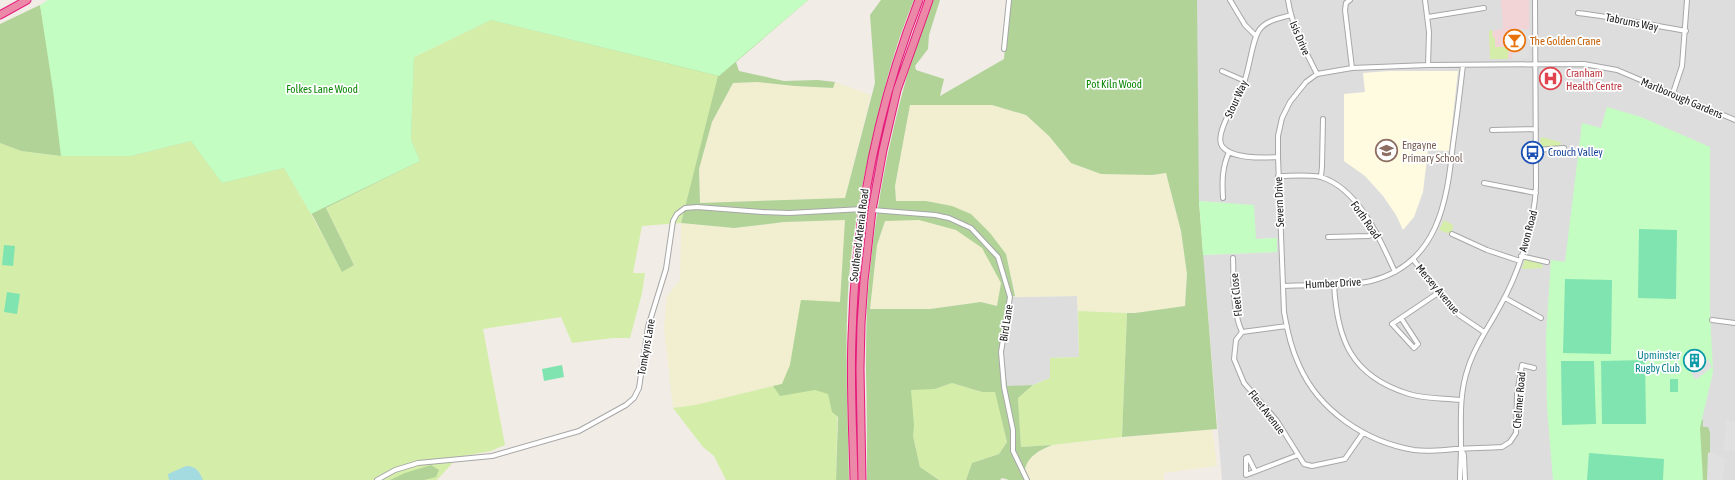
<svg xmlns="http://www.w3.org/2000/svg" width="1735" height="480" viewBox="0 0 1735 480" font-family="'Asap Condensed',sans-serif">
<rect width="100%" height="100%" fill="#f1ece6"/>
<!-- residential -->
<path fill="#dedddd" d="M 1195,0 L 1735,0 L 1735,480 L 1222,480 L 1203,255 L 1277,252 L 1277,238 L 1256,239 L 1224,203 L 1199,201 Z
M 1077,296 L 1079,357 L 1051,358 L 1050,378 L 1033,385 L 1004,387 L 1001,352 L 1010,297 Z"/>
<!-- commercial -->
<path fill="#f2d4d7" d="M 1501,0 L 1529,0 L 1529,56 L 1527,58 L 1490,59 L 1489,32 L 1503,29 Z"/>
<!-- education -->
<path fill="#fffbe1" d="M 1389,71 L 1458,71 L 1449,151 L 1428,150 L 1423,192 L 1414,217 L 1403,230 L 1396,215 L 1383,196 L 1365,176 L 1344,161 L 1344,94 L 1365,92 L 1363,73 Z"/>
<!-- farmland -->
<path fill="#f1efd0" d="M 758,82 L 795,86 L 833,88 L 835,82 L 871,95 L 845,198 L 700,203 L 699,169 L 712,122 L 733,83 Z
M 952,104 L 992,105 L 1026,115 L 1049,136 L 1071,163 L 1152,175 L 1166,173 L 1181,231 L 1187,274 L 1185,306 L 1135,313 L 1078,311 L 1077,296 L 1016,297 L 1006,254 L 952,206 L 926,201 L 896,201 L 895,186 L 910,105 Z
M 919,219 L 956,230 L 983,248 L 1001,283 L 997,306 L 981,302 L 930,309 L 870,310 L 877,245 L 885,221 Z
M 846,220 L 840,302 L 790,365 L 782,384 L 695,405 L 673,408 L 664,328 L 667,296 L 680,280 L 681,223 L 734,228 L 784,222 Z
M 1212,428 L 1217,466 L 1164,473 L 1164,480 L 1030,480 L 1025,469 L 1027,462 L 1034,455 L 1042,449 L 1052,445 Z"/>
<!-- grass -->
<path fill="#d4eea9" d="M 491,20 L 719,76 L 681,223 L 642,226 L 633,273 L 645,273 L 642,293 L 630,338 L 613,338 L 572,343 L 561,317 L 483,329 L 505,445 L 491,451 L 458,457 L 437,480 L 0,480 L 0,143 L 21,151 L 61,156 L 131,156 L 191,141 L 222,183 L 284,168 L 311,214 L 342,271 L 354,265 L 326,208 L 420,161 L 411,140 L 414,57 Z
M 1490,30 L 1492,30 L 1493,37 L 1495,38 L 1495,47 L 1509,47 L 1508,59 L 1490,59 L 1489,32 Z
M 1541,137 L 1560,142 L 1561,144 L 1559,146 L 1540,148 Z
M 1444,220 L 1453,225 L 1452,233 L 1450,234 L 1439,230 Z
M 1525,259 L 1541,263 L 1543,268 L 1522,269 Z
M 801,300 L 840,302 L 836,480 L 726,480 L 714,456 L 703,447 L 673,408 L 695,405 L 782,384 L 790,365 Z
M 1078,311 L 1127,313 L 1122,437 L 1052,445 L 1021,447 L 1018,398 L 1033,385 L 1050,378 L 1050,358 L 1079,357 Z
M 952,383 L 982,392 L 996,391 L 1007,442 L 999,454 L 972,463 L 966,480 L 939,480 L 920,467 L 913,436 L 910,389 L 935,389 Z"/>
<!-- forest -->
<path fill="#b1d398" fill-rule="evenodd" d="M 808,0 L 736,62 L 739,71 L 784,81 L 818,80 L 835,82 L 833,88 L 795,86 L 758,82 L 733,83 L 712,122 L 699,169 L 700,203 L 845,198 L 875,83 L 870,15 L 881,0 L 914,0 C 894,47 882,96 871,145 C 861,189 853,232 849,277 C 844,344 848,413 849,480 L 836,480 L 838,417 L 832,412 L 828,394 L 815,390 L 780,396 L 773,386 L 782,384 L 790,365 L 801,300 L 840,302 L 845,220 L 784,222 L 734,228 L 681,223 L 718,76 L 491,20 L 414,56 L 411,140 L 420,161 L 326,208 L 354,265 L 342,272 L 314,218 L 284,168 L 222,183 L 191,141 L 131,156 L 61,156 L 21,151 L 0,143 L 0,24 L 40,5 L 43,21 L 282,6 Z
M 931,0 L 940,0 L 929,35 L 928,49 L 915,66 L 916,70 L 944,79 L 940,96 L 1004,59 L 1009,0 L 1197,0 L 1199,201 L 1217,429 L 1122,437 L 1127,313 L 1135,313 L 1185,306 L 1187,274 L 1181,231 L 1166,173 L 1152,175 L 1101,174 L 1071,163 L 1049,136 L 1026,115 L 992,105 L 910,105 L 895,186 L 896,201 L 926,201 L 952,206 L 971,214 L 990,233 L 1006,254 L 1015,296 L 1010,297 L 1003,353 L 1007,386 L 1033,385 L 1018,398 L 1021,447 L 1052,445 C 1040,450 1028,456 1025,469 L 1030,480 L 1009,480 L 1002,478 L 1000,480 L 966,480 L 972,463 L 999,454 L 1007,442 L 995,392 L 982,392 L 952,383 L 935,389 L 911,390 L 914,425 L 913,436 L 920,467 L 939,480 L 867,480 C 867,444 867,407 866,371 C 866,345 866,318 868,292 C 876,192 898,94 931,0 ZM 919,220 L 956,230 L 982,248 L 1001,283 L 997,306 L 981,302 L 930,309 L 870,309 L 877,245 L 885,221 Z
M 1696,417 L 1703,420 L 1703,427 L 1708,427 L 1710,432 L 1710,480 L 1700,480 Z
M 431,465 L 439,470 L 436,477 L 424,480 L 390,480 L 405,473 Z"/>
<!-- park -->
<path fill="#c4fdc1" d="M 48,0 L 808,0 L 719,76 L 491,20 L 414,57 L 411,140 L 420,161 L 311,214 L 284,168 L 222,183 L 191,141 L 131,156 L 61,156 L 53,90 L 40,5 Z
M 1607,107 L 1641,117 L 1710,147 L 1710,313 L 1713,372 L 1700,428 L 1703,480 L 1553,480 L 1547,407 L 1546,337 L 1551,260 L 1565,262 L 1582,123 L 1601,128 Z
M 1199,201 L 1254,205 L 1256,239 L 1277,238 L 1277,252 L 1203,255 Z"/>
<!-- pitch -->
<path fill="#7fe4b0" d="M 1639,229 L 1677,230 L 1676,299 L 1638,298 Z
M 4,245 L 15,246 L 13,266 L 2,265 Z
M 1565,279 L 1612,280 L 1611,354 L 1563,353 Z
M 7,292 L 20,294 L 17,314 L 4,312 Z
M 1645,360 L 1646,424 L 1602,424 L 1601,361 Z
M 1561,361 L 1594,361 L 1596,424 L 1562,425 Z
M 562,365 L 564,377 L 544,381 L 542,369 Z
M 1670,379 L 1678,379 L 1678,392 L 1670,392 Z
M 1589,453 L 1664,459 L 1663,480 L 1587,480 Z"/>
<!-- parking -->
<path fill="#e0e0e0" d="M 1510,29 L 1529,29 L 1529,56 L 1527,58 L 1512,59 L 1512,53 L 1520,53 L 1521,46 L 1520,36 L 1510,36 Z
M 1708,359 L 1712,367 L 1696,380 L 1691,373 Z
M 1726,420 L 1735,422 L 1735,451 L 1724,450 Z
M 1711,452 L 1725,459 L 1723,480 L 1707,480 L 1708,453 Z"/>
<!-- water -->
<path fill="#a4dbe1" d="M 186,466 C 196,466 199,471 203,480 L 169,480 L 168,474 Z"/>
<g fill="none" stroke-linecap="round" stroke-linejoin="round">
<defs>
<path id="street" d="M 1230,0 L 1245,25 L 1256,36
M 1288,0 C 1292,27 1305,50 1317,74
M 1350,0 L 1346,3 L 1345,10 L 1352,68
M 1425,0 L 1429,32 L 1428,65
M 1578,13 C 1614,17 1650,25 1686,31
M 1428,17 L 1484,8
M 1004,49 L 1009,0
M 1222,71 L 1245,81
M 1673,93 L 1682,66 L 1687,0
M 1492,130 L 1536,129
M 1536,150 L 1564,148
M 1278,157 C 1264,158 1231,159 1222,146 C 1214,135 1236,101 1241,90 C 1250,73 1251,40 1260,29 C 1267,20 1281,18 1291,15
M 1278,176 C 1290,176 1310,174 1321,177 C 1359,189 1380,239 1395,272
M 1321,177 L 1322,166 L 1323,119
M 1484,183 L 1536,193
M 1223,198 C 1222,181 1222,168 1229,152
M 872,210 L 935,215 L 949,218 L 971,228 L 998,257 L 1010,297 L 1001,352 L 1004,387 L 1013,430 L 1013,451 L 1027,480
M 1452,234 L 1487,250 L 1520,261
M 1328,237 L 1369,236 L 1376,232
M 1521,256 L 1547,262
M 1233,258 C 1234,282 1232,310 1242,332
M 1413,259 L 1438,293 L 1459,315 L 1484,332
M 1334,284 C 1337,340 1351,376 1409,394 C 1425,399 1444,398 1461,400
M 1283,286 C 1311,284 1344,287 1371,281 C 1438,264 1447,202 1453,144 C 1457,117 1460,91 1463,65
M 1505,298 L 1541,318
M 1401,318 L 1418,344 L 1414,348 L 1392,324 L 1438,293
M 1712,320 L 1735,323
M 1287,326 L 1242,332 L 1236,340 L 1234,359 L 1244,383 L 1277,421 L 1304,464 L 1312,466 L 1345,459 L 1363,433
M 1534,368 L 1522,365 L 1517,394 L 1516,433 L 1510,442 L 1502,447 C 1487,448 1472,448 1456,449 C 1442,450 1428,452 1414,450 C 1366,442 1319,411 1299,365 C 1291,348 1287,330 1284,312 L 1278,157 L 1278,136 L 1282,118 L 1290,102 L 1306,82 L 1317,74 L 1352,68 L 1428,65 L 1584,64 L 1617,70 L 1735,120
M 1461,449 L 1464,455 L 1465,480
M 1255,471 L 1248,457 L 1246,458 L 1246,475 L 1298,455
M 377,480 L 395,470 L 418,463 L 492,456 L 579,431 L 626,405 L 634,398 L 639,388 L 648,327 L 666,269 L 673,221 L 677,214 L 685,208 L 697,207 L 762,212 L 789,213 L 863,209
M 1460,480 C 1460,469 1461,458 1461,447 C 1461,420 1459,394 1468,368 C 1475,345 1489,327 1500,306 C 1519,273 1534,225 1536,187 L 1535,0"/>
<path id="highway" d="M 0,15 L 27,0
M 854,480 C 853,433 850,385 852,337 C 855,223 877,107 919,0
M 862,480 L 860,369 L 861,324 L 864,281 L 872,210 L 883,150 L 897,90 L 929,0"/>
</defs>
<!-- street casing -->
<use href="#street" stroke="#a7a7a7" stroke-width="6"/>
<!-- highway casing -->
<use href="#highway" stroke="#e61c7c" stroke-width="9"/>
<!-- street -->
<use href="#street" stroke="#fff" stroke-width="4"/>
<!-- highway -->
<use href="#highway" stroke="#ec89a9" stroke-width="7"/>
</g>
<!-- icons -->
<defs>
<symbol id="bar-ring" viewBox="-11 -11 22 22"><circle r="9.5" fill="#fff" stroke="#e8710a" stroke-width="1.5"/><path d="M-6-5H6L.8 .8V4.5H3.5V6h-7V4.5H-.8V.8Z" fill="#e8710a"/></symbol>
<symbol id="hospital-ring" viewBox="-11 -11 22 22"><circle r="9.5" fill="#fff" stroke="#e0444e" stroke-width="1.5"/><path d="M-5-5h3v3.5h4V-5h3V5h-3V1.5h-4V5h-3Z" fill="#e0444e"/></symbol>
<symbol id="school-ring" viewBox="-11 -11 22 22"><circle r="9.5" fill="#fff" stroke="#8d6e63" stroke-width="1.5"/><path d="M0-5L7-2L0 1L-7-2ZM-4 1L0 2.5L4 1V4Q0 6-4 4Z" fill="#8d6e63"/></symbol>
<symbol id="bus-ring" viewBox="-11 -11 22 22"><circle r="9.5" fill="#fff" stroke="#1a4fb4" stroke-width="1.5"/><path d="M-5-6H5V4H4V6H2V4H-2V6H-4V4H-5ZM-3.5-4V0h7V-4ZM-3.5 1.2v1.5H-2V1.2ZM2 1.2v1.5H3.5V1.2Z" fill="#1a4fb4"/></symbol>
<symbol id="building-ring" viewBox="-11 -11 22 22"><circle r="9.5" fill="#fff" stroke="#0f9aa8" stroke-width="1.5"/><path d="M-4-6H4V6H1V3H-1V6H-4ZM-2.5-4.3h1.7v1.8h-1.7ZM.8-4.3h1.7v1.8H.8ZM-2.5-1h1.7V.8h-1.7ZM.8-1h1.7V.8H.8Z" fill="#0f9aa8"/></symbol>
</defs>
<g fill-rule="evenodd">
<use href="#bar-ring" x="1502" y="28" width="25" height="25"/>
<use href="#hospital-ring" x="1538" y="66" width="25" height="25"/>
<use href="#school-ring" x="1374" y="138" width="25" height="25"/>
<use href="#bus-ring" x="1520" y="140" width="25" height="25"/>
<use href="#building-ring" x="1682" y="348" width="25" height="25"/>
</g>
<g text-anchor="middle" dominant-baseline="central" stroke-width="3.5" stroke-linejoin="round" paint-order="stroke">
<!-- street labels -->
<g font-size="11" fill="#202020" stroke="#fff">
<text transform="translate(1632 22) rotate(11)">Tabrums Way</text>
<text transform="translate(1300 38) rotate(67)">Isis Drive</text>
<text transform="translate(1682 98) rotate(23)">Marlborough Gardens</text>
<text transform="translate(1236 99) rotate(-65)">Stour Way</text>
<text transform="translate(1279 202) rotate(-92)">Severn Drive</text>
<text transform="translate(1366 220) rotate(55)">Forth Road</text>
<text transform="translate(1528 231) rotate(-75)">Avon Road</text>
<text transform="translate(859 235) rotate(-83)">Southend Arterial Road</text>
<text transform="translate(1333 283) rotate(-3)">Humber Drive</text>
<text transform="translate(1438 289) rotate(50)">Mersey Avenue</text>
<text transform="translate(1236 295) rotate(-96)">Fleet Close</text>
<text transform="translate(1006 323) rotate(-81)">Bird Lane</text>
<text transform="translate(646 347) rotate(-80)">Tomkyns Lane</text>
<text transform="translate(1519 400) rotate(-85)">Chelmer Road</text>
<text transform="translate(1267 412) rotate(52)">Fleet Avenue</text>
</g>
<!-- food labels -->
<g font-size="11" fill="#c56008" stroke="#fff" text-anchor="start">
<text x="1530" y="41">The Golden Crane</text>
</g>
<!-- health labels -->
<g font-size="11" fill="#be3a42" stroke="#fff" text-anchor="start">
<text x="1566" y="73">Cranham<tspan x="1566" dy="13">Health Centre</tspan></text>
</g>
<!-- park labels -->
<g font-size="11" fill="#0b8705" stroke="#fff">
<text x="1114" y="84">Pot Kiln Wood</text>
<text x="322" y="89">Folkes Lane Wood</text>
</g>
<!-- education labels -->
<g font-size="11" fill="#785e54" stroke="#fff" text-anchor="start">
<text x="1402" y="145">Engayne<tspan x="1402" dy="13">Primary School</tspan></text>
</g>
<!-- transit labels -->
<g font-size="11" fill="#164399" stroke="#fff" text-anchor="start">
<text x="1548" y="152">Crouch Valley</text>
</g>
<!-- culture labels -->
<g font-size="11" fill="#0d838f" stroke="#fff" text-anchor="end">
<text x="1680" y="355">Upminster<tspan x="1680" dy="13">Rugby Club</tspan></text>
</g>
</g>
</svg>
